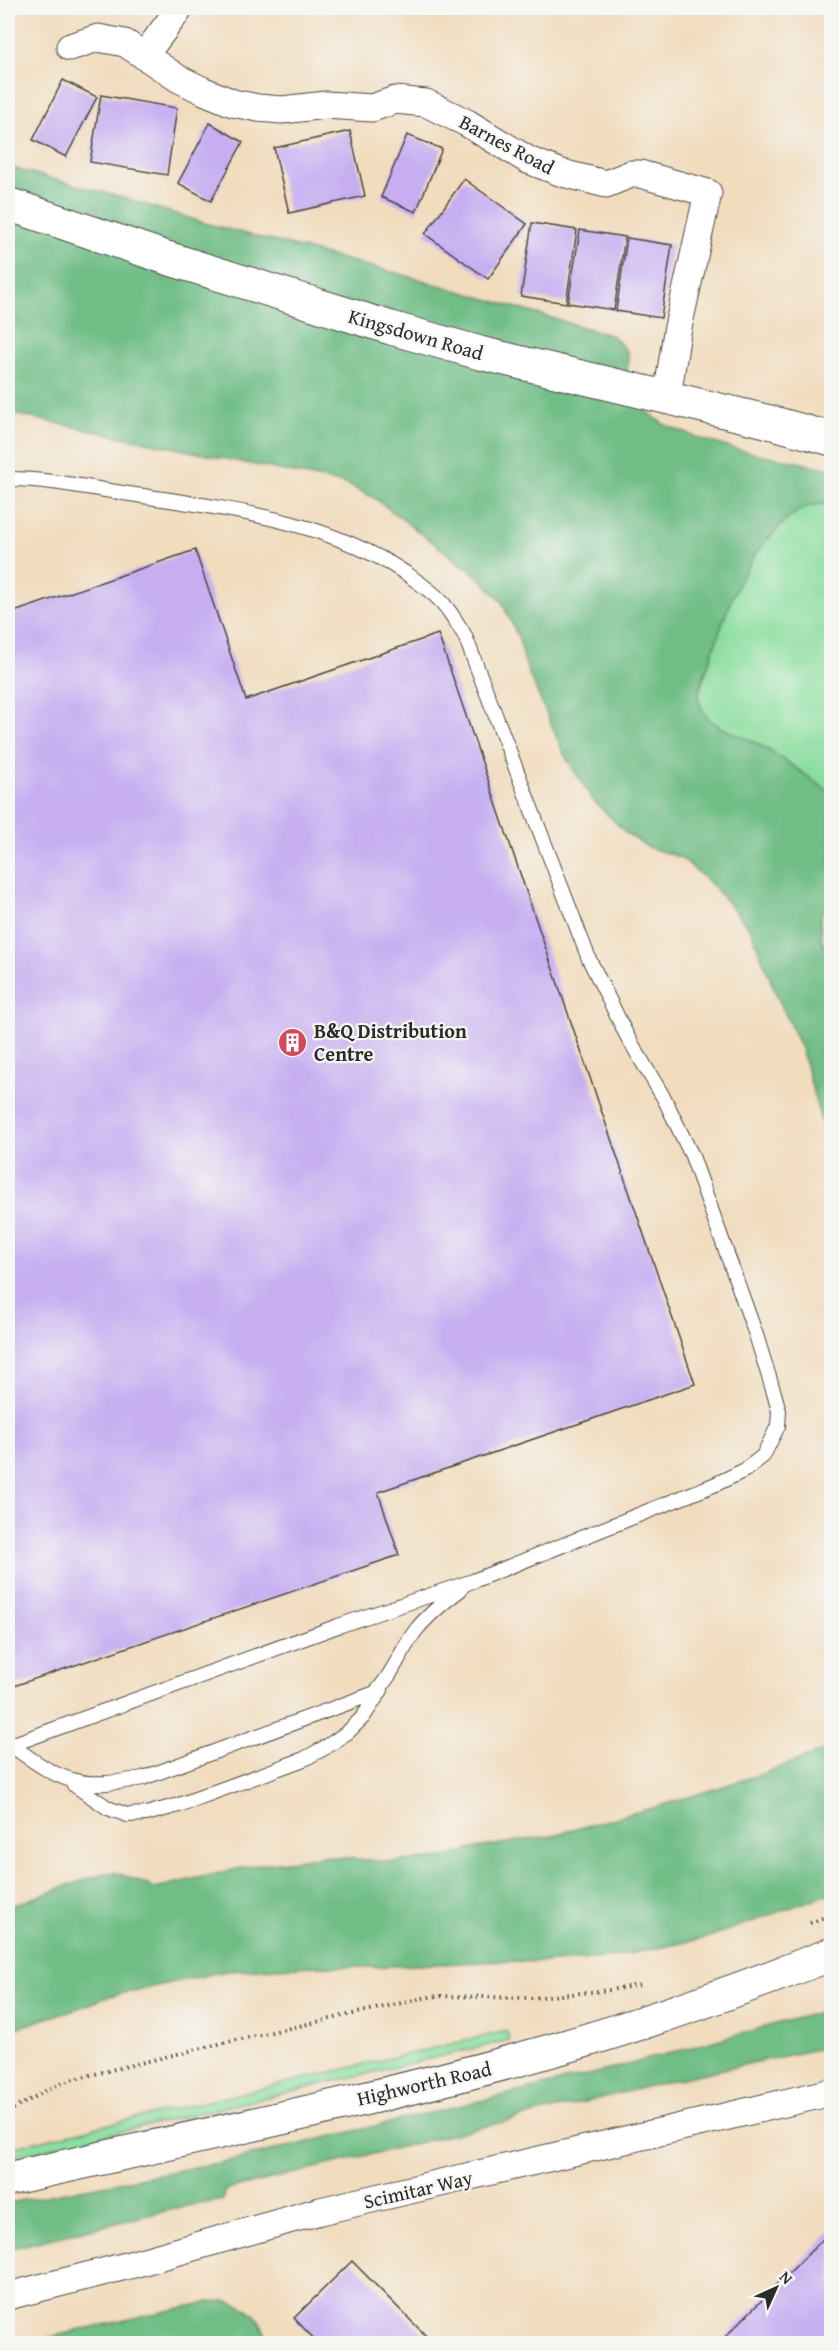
<svg xmlns="http://www.w3.org/2000/svg" width="839" height="2351" viewBox="0 0 839 2351" font-family="'Gentium Book Plus',serif">
<rect width="100%" height="100%" fill="#f6f6f2"/>
<filter id="ink" filterUnits="userSpaceOnUse"><feTurbulence type="fractalNoise" baseFrequency=".0167" numOctaves="2"/><feDisplacementMap in="SourceGraphic" scale="12" xChannelSelector="R" yChannelSelector="G"/><feConvolveMatrix kernelMatrix="1 2 1 2 8 2 1 2 1" color-interpolation-filters="sRGB"/></filter>
<filter id="wash" filterUnits="userSpaceOnUse"><feTurbulence type="fractalNoise" baseFrequency=".008" numOctaves="4" result="noise"/><feDisplacementMap in="SourceGraphic" scale="24" xChannelSelector="R" yChannelSelector="G"/><feGaussianBlur stdDeviation="1.35" result="paint"/><feColorMatrix in="noise" values="0 0 0 0 0 0 0 0 0 0 0 0 0 0 0 0 0 1.4 0 .05"/><feComposite in="paint" operator="in"/></filter>
<g filter="url(#wash)">
<rect width="100%" height="100%" fill="#f1dcbe"/>
<!-- green -->
<path fill="#8bde9f" stroke="#5b8465" stroke-width="1.5" d="M 822,504 L 831,504 L 831,793 C 806,776 782,756 754,742 C 739,734 722,731 709,719 C 702,712 699,705 698,695 L 734,590 L 759,548 L 793,513 L 806,506 Z
M 506,2031 L 510,2040 L 8,2158 L 8,2149 L 34,2142 Z"/>
<!-- forest -->
<path fill="#70bd86" stroke="#4e7458" stroke-width="1.5" d="M 8,167 L 121,197 L 208,224 L 411,277 L 613,336 L 628,353 L 627,383 L 647,412 L 665,425 L 701,439 L 734,449 L 831,469 L 831,504 C 806,502 793,513 776,530 C 740,567 729,604 713,651 C 708,666 701,680 698,695 C 699,705 702,712 709,719 C 722,731 739,734 754,742 C 782,756 806,776 831,793 L 831,896 L 820,918 L 822,939 L 831,966 L 831,1158 L 802,1051 L 774,989 L 751,930 L 715,888 L 682,858 L 648,847 L 626,833 L 593,800 L 565,756 L 527,669 L 519,639 L 502,602 L 482,580 L 373,497 L 346,484 L 8,413 Z
M 831,1748 L 831,1893 L 706,1938 L 614,1957 L 553,1962 L 506,1961 L 369,1967 L 313,1966 L 226,1971 L 110,1996 L 90,2004 L 8,2031 L 8,1907 L 90,1878 L 115,1872 L 155,1888 L 250,1866 L 325,1856 L 390,1862 L 442,1858 L 476,1848 L 550,1836 L 663,1805 L 762,1774 Z
M 831,2009 L 831,2046 L 686,2077 L 226,2190 L 223,2200 L 186,2206 L 8,2249 L 8,2203 L 233,2160 L 601,2072 Z
M 225,2301 C 252,2306 261,2317 268,2343 L 29,2343 L 75,2331 L 209,2302 Z"/>
<g id="blocks">
<!-- building -->
<path fill="#c6aef1" d="M 63,80 L 97,97 L 66,157 L 33,140 Z
M 101,95 L 177,108 L 167,175 L 90,162 Z
M 210,123 L 243,142 L 211,201 L 178,183 Z
M 350,131 L 365,196 L 289,213 L 274,148 Z
M 407,135 L 442,149 L 416,212 L 381,197 Z
M 464,179 L 527,224 L 488,279 L 425,234 Z
M 532,223 L 577,230 L 566,303 L 521,296 Z
M 580,230 L 625,237 L 614,310 L 568,303 Z
M 627,238 L 672,245 L 661,318 L 616,311 Z
M 195,550 L 246,700 L 438,634 L 695,1384 L 378,1492 L 399,1555 L 8,1688 L 8,614 Z
M 832,2230 L 832,2344 L 718,2344 Z
M 352,2261 L 434,2344 L 319,2344 L 294,2318 Z"/>
</g>
</g>
<g filter="url(#ink)">
<use href="#blocks" fill-opacity="0" stroke="#494641" stroke-width="1.5"/>
<g fill="none" stroke-linecap="round" stroke-linejoin="round">
<defs>
<path id="service" d="M 8,479 C 53,479 98,490 143,496 C 235,510 328,521 407,574 C 418,582 430,590 439,599 C 450,610 457,623 465,636 L 589,959 L 627,1036 L 665,1100 L 692,1156 L 756,1335 L 774,1393 L 779,1411 L 778,1426 L 763,1456 L 745,1470 L 716,1484 L 473,1581 L 338,1626 L 8,1746
M 11,1745 C 63,1783 79,1790 143,1778 L 375,1693 C 393,1675 401,1650 416,1630 C 429,1614 445,1601 461,1589
M 73,1784 L 108,1808 L 127,1815 L 146,1814 L 179,1805 L 304,1759 L 326,1747 L 348,1732 L 363,1717 L 381,1690"/>
<path id="minor" d="M 70,47 L 98,38 L 125,43 L 179,79 L 204,91 L 233,103 L 258,108 L 282,110 L 326,105 L 372,108 L 395,100 L 426,103 L 467,123 L 528,160 L 562,173 L 606,184 L 631,174 L 640,174 L 708,193 L 677,332 L 667,397
M 144,56 L 177,12
M 8,2296 L 130,2265 L 320,2211 L 832,2092"/>
<path id="secondary" d="M 8,204 L 167,258 L 391,328 L 480,353 L 766,421 L 832,439"/>
<path id="primary" d="M 8,2179 C 194,2137 383,2099 567,2046 C 657,2020 744,1988 832,1954"/>
</defs>
<!-- service casing -->
<use href="#service" stroke="#494641" stroke-width="16"/>
<!-- minor casing -->
<use href="#minor" stroke="#494641" stroke-width="29"/>
<!-- secondary casing -->
<use href="#secondary" stroke="#494641" stroke-width="35"/>
<!-- primary casing -->
<use href="#primary" stroke="#494641" stroke-width="35"/>
<!-- path -->
<path stroke="#494641" stroke-width="4" stroke-dasharray="1.5 4.5" stroke-linecap="butt" d="M 810,1923 L 832,1914
M 8,2112 L 49,2089 L 70,2080 L 223,2043 L 424,1998 L 437,1996 L 531,1998 L 610,1990 L 639,1985"/>
<!-- service -->
<use href="#service" stroke="#fff" stroke-width="14"/>
<!-- minor -->
<use href="#minor" stroke="#fff" stroke-width="27"/>
<!-- secondary -->
<use href="#secondary" stroke="#fff" stroke-width="33"/>
<!-- primary -->
<use href="#primary" stroke="#fff" stroke-width="33"/>
</g>
</g>
<!-- icons -->
<defs>
<symbol id="building-disc" viewBox="-11 -11 22 22"><circle r="9.5" fill="#d1495b" stroke="#f6f6f2"/><path d="M-4-6H4V6H1V3H-1V6H-4ZM-2.5-4.3h1.7v1.8h-1.7ZM.8-4.3h1.7v1.8H.8ZM-2.5-1h1.7V.8h-1.7ZM.8-1h1.7V.8H.8Z" fill="#fff"/></symbol>
</defs>
<g fill-rule="evenodd">
<use href="#building-disc" x="276" y="1026" width="33" height="33"/>
</g>
<g text-anchor="middle" dominant-baseline="central" stroke-width="4.5" stroke-linejoin="round" paint-order="stroke">
<!-- street labels -->
<g font-size="20" fill="#2b2b2b" stroke="#f6f6f2">
<text transform="translate(507 144) rotate(28)">Barnes Road</text>
<text transform="translate(416 334) rotate(16)">Kingsdown Road</text>
<text transform="translate(424 2083) rotate(-13)">Highworth Road</text>
<text transform="translate(418 2189) rotate(-13)">Scimitar Way</text>
</g>
<!-- poi labels -->
<g font-size="20" font-weight="bold" fill="#2b2b2b" stroke="#f6f6f2" text-anchor="start">
<text x="314" y="1030">B&amp;Q Distribution<tspan x="314" dy="23">Centre</tspan></text>
</g>
</g>
<!-- margin -->
<rect width="839" height="2351" fill="none" stroke="#f6f6f2" stroke-width="30"/>
<!-- north arrow -->
<g transform="translate(776 2288) rotate(45)" stroke="#f6f6f2" stroke-width="4.5" paint-order="stroke">
<path d="M0-4.5L10 22L0 15L-10 22Z" fill="#2b2b2b"/>
<text y="-9" font-size="16" font-weight="bold" text-anchor="middle" fill="#2b2b2b">N</text>
</g>
</svg>
